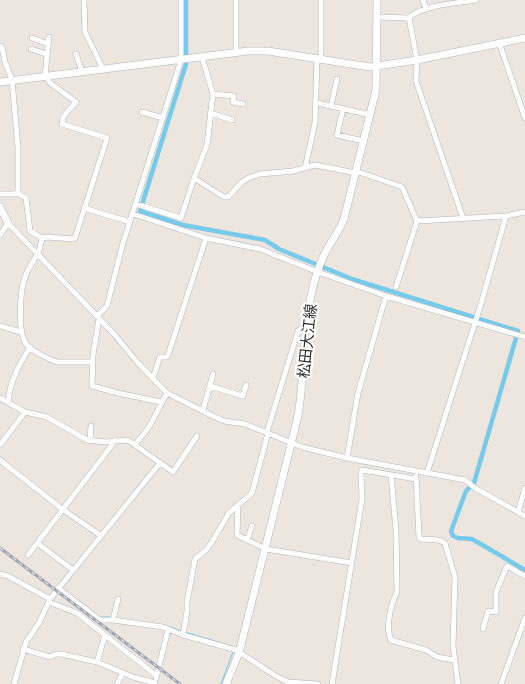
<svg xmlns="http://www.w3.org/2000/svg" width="525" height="684" viewBox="0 0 525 684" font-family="Arial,'Noto Sans JP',sans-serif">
<rect width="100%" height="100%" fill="#ece6de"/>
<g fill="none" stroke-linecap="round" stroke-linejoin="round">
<!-- stream -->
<path stroke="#77cae9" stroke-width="1" d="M 99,617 L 110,617
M 171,627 L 181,631
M 185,632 L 231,646
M 221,684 L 233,652"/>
<!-- canal -->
<path stroke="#77cae9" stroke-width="4.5" d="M 186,0 L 186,64 L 140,211 L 183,225 L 265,240 L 279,249 L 352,279 L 518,331 L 474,483 L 466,491 L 451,531 L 453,536 L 458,538 L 472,539 L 525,570"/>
<defs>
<path id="street" d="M 84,0 L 85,32 L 103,69
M 236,0 L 236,52
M 321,0 L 321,60
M 423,0 L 426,9
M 377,17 L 409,18
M 32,38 L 48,44
M 499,42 L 525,118
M 0,46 L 2,47 L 5,62 L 12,80 L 18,148 L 18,191 L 16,194 L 0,194
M 31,49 L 46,54
M 76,54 L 82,72
M 45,76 L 49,37
M 337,79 L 331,106 L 371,115
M 213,94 L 234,96 L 233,102 L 243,104
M 317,103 L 331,106
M 343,109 L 337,135 L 364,141
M 142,112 L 163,118
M 210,113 L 232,120
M 305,168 L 315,123 L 317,60
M 356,171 L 402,187 L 417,221 L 396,287
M 194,178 L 224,197 L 228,197 L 242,182 L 248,178 L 260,174 L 293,171 L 315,165 L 356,173
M 17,193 L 26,198 L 30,231 L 42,238 L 48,237 L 73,239 L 75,238 L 107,138 L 62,124 L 63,117 L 76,102 L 50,83 L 46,76
M 136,204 L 181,218 L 194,178 L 207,145 L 213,94 L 202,57
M 84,208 L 130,222
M 133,214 L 206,238 L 260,249 L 318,272 L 386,296 L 525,337
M 463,218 L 416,81 L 417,60 L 409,18 C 421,5 459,3 476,0
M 417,221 L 506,216 L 525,212
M 0,235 L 8,223 L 114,334 L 138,363 L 167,393 L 215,417 L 224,421 L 245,424 L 302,447 L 347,458 L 465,480 L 475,488 L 525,516
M 42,238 C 41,243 40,249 38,253 C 34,261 28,268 25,277 C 20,290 17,334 27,345 C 31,350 50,360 57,362 L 92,362
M 97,316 L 107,306 L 123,243 L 181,60 L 181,0
M 99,318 L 93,355 L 92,386 L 118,393 L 161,402
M 0,326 L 21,332
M 153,378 L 160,357 L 167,357 L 168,355 L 206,238
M 210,386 L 243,396 L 246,385
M 0,398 L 25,412 L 47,417 L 87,440 L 105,442 L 128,440 L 173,472 L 197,436
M 8,402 C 10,381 19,365 30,347
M 203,410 L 213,374
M 267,432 L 298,331 L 306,325
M 90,440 L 91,426
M 0,445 L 25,412
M 135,445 L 149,427 L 167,393
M 347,458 L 358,393 L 386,296
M 0,460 L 62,509 L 100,535
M 427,473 L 481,304 L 506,216
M 391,475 L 396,530 L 397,592 C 391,604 385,627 391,640 L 426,650 L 437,657 L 454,660
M 416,476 L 419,537 L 421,539 L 439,540 L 445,543 L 455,577 L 453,646 L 458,684
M 238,505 L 237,535 L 266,549 L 352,563
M 518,512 L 525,488
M 247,540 L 252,526
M 37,543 L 73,570
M 28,555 L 115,441
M 0,574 L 8,576 L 50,599
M 58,588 L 100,620 L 113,620 L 163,627 L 183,635 L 236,650 L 276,676 L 288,682 L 318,684
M 49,602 L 77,613 L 157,676
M 113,620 L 118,599
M 483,629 L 488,611 L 496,612 L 496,592 L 507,566 L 525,576
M 105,635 L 97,662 L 133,677 L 155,683
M 183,635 L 187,611 L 187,602 L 195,559 L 206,550 L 212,542 L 229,513 L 252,493 L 268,433
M 23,649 L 50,657 L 56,654 L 61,654 L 97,662
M 156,678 L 168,630
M 14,684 L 26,642 L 39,623 L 50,599 L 160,463
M 117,684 L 123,673
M 332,684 L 362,499 L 361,472 L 362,470 L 416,479
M 501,684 L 525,618"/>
<path id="secondary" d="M 0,82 L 248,51 L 268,51 L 370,67 L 417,60 L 525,38
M 0,207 L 8,223
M 226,684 L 239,653 L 244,633 L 297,420 C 305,384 301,348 308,312 C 311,293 316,271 325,253 C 331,241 339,232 344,219 L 376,90 L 377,0"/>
</defs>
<!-- street casing -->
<use href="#street" stroke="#b1b4be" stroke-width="6"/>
<!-- secondary casing -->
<use href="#secondary" stroke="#b1b4be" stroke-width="8"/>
<!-- street -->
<use href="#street" stroke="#fff" stroke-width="5"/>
<!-- secondary -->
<use href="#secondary" stroke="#fff" stroke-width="7"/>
<defs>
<path id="rail" d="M 0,548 L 180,684"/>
</defs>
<!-- rail casing -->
<use href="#rail" stroke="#a1a4b4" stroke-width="3"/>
<!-- rail -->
<use href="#rail" stroke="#fff" stroke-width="1" stroke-dasharray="4" stroke-linecap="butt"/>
</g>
<g text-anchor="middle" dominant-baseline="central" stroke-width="4.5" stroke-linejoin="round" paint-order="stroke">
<!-- street labels -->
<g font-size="15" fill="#2b2b2b" stroke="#fff">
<text transform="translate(307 341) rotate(-84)">松田大江線</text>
</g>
</g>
</svg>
